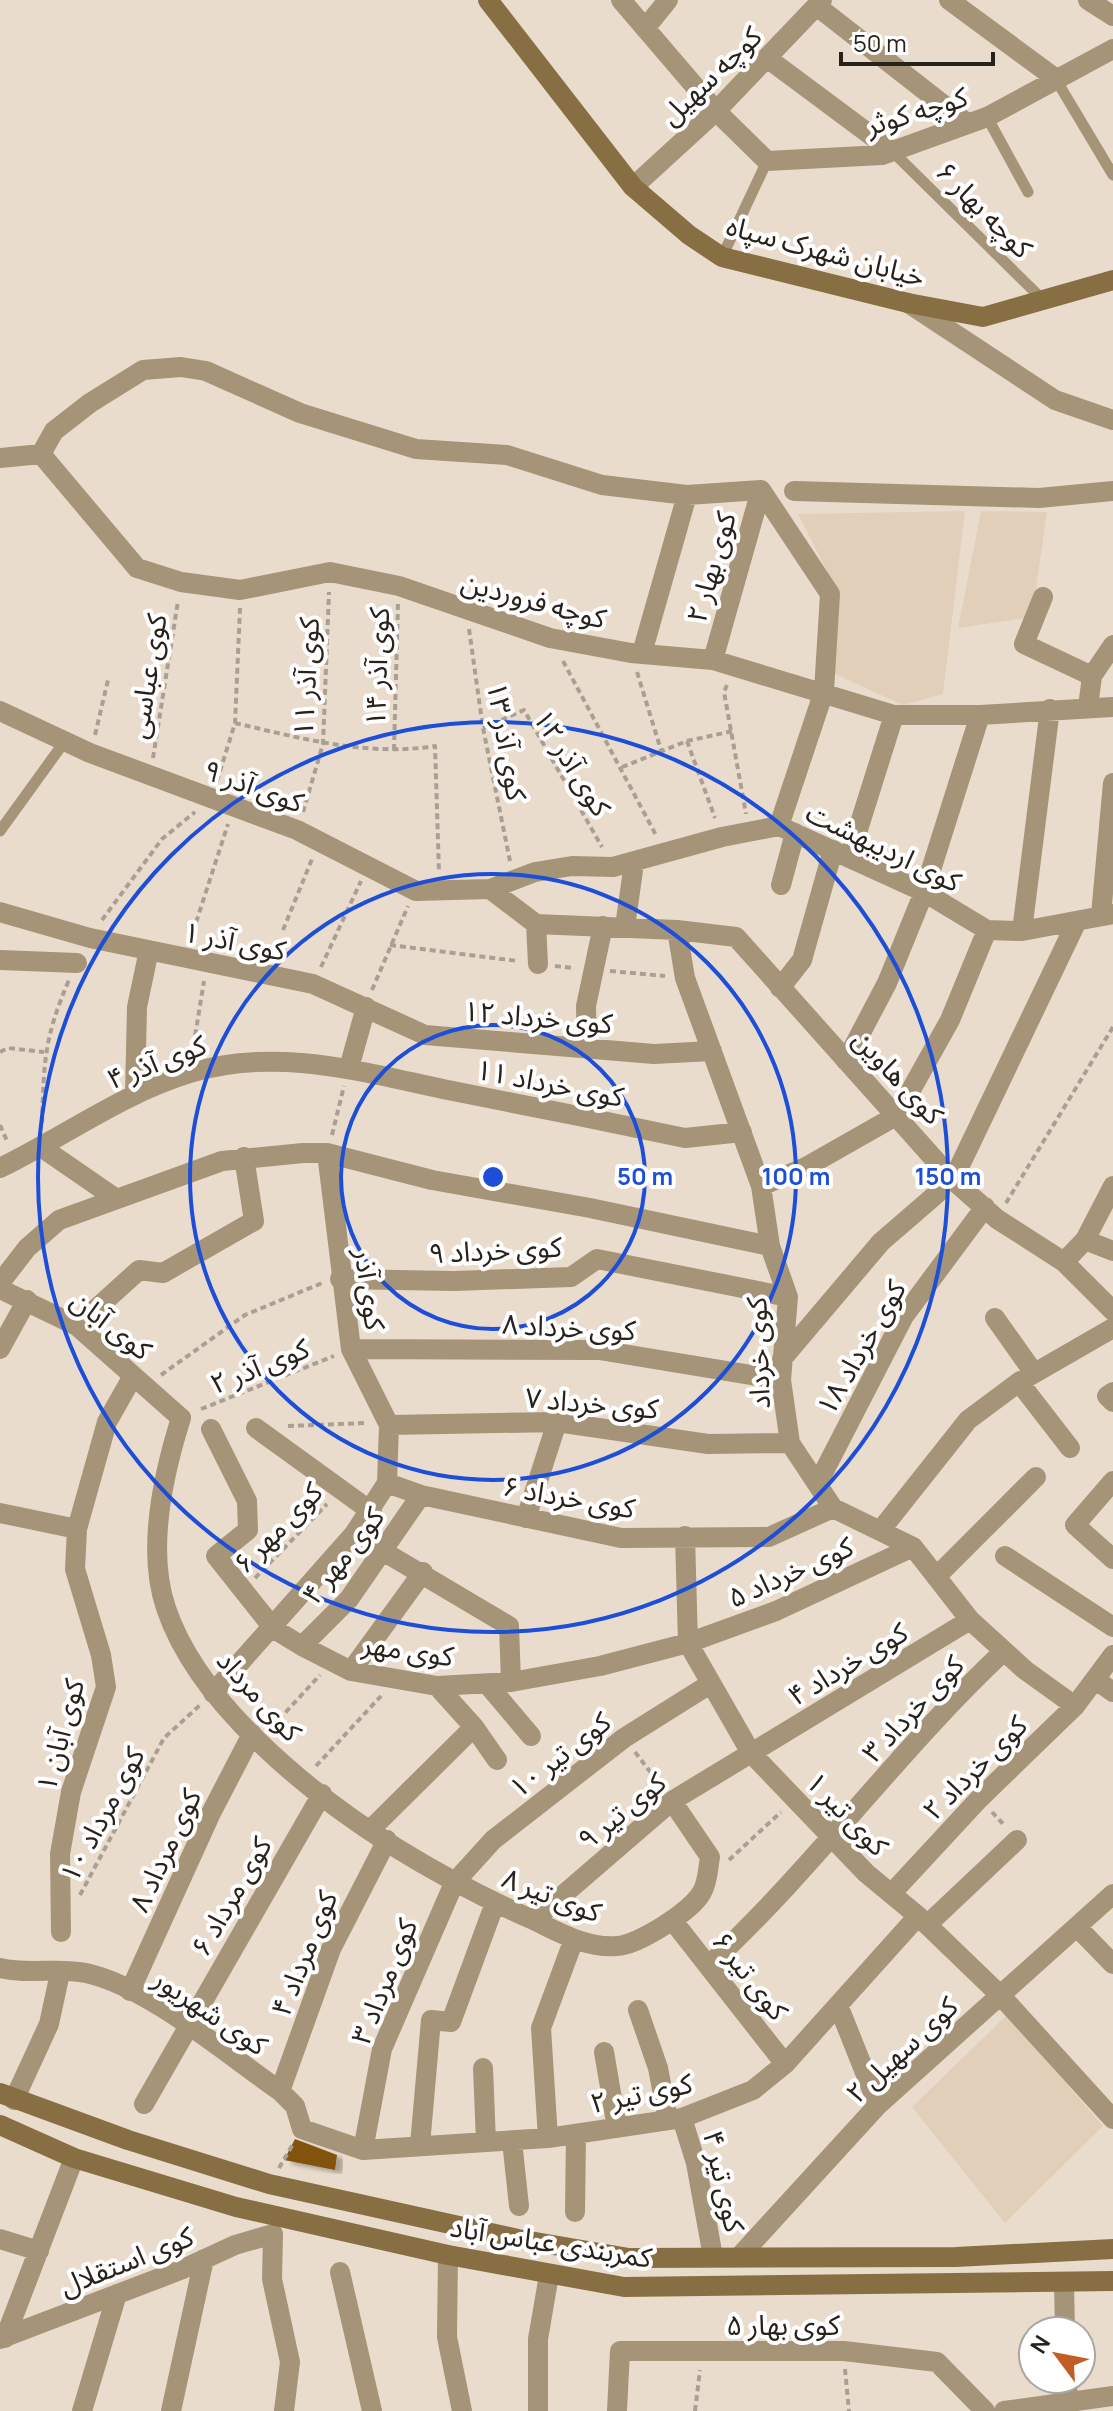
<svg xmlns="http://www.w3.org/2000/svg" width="1113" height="2411" viewBox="0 0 1113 2411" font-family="Manrope,'Noto Sans Arabic',sans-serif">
<defs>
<filter id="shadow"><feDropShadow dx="7" dy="4" stdDeviation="2" flood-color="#0004"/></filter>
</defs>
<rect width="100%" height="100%" fill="#eadccd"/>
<!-- built -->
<path fill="#e2cfba" d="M 965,511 L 943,694 L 903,705 L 828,671 L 836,589 L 798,514 Z
M 981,511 L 1047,512 L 1032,617 L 958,628 Z
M 1007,2015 L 1103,2126 L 1005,2223 L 912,2107 Z"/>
<!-- building -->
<path fill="#825309" filter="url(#shadow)" d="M 295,2139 L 337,2155 L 335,2170 L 284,2160 Z"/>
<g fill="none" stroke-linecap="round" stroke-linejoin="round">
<!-- path -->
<path stroke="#aa9f93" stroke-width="4" stroke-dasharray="6 4" stroke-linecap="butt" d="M 469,629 L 483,728 L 510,861
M 563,661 L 657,837
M 637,672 L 661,750
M 727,685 L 724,692 L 746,814
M 235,723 C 300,738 368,757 435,746 L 439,873
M 483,728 L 524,710 L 602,847
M 95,735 L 108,680
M 687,741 L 715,818
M 394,750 L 398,604
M 153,758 L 178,601
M 622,767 L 687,741 L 733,731
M 217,781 L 235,723 L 240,608
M 303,812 L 323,744 L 329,592
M 102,920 L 162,839 L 195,812
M 283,930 L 312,859
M 190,941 L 228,824
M 390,945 L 518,961
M 555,966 L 574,968
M 321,967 L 361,881
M 610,971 L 665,976
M 372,990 L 408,906
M 0,1052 L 8,1048 L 44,1052
M 192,1055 L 204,981
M 42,1123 C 44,1061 44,1038 69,980
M 0,1125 L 7,1141
M 332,1135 L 344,1086
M 1006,1203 L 1113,1027
M 161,1375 L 245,1315 L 322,1283
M 201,1409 L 334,1356
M 288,1426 L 367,1423
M 255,1578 L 327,1504
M 272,1727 L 320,1675
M 635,1752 L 661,1786
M 316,1766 L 381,1696
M 992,1812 L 1005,1826
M 729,1860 L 781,1812
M 80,1895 L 164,1738 L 200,1705
M 279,2168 L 293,2144
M 845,2369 L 849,2411
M 695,2411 L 700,2370"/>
<!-- service -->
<path stroke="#a59477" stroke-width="11" d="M 1055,78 L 1113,175
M 987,117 L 1028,192
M 892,151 L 1043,300
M 722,257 L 767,161
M 0,831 L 65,741"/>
<!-- minor -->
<path stroke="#a59477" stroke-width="20" d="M 621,0 L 716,111 L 767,161 L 882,155 L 987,117 L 1113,49
M 949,0 L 1055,78
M 1088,0 L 1113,16
M 818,7 L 968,124
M 647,26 L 668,0
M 767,58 L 892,151
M 633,187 L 716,111 L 822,0
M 908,303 L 1055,400 L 1113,420
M 41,454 L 137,568 L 181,582 L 240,590 L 330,572 L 399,586 L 550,638 L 631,653 L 713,660 L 894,715 L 980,715 L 1113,707
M 41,454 L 54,431 L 90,403 L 143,370 L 181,367 L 206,371 L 300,413 L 416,449 L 507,455 L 602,485 L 687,495 L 761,490
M 0,458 L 41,454
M 761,490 L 830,594 L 824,691 L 779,826
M 794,491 L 1039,498 L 1113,491
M 1043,597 L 1024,644 L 1092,676
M 642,653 L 687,495
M 713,660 L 761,490
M 1088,707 L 1092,676 L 1113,645
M 0,711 L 90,753 L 297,830 L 416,891 L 490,889 L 535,872 L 572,866 L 613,867 L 722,837 L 779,826 L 924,892 L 987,930 L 1022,931 L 1113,914
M 849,858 L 894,715
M 781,885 L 795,833
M 490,889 L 536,924 L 677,930 L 736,937 L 953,1180 L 997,1219 L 1064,1262 L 1113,1311
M 0,912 L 90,938 L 313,984 L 425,1035 L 654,1054 L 712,1051
M 1101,915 L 1113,783
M 536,924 L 538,964
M 625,927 L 634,863
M 677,930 L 685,978 L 761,1186 L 770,1246 L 788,1297 L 781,1380 L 790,1443 L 833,1508 L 913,1547 L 970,1620 L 1025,1670 L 1075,1706
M 1022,931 L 1050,709
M 0,960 L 77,963
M 780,988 L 802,960 L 833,850
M 587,1049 L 586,1006 L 603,926
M 846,1061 L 887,983 L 924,892 L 980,715
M 349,1068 L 366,1007
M 135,1094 L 137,1007 L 149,950
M 897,1115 L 950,1020 L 987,930
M 41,1147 L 115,1198
M 0,1168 C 64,1137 121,1094 190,1073 C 280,1046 364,1073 453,1091 C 530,1106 608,1122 685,1138 L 742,1132
M 953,1180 L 1077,921
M 761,1186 L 806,1167 L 887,1121
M 1085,1240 L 1113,1251
M 1064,1262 L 1085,1240 L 1113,1186
M 340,1279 L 454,1281 L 571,1277 L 597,1259 L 788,1297
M 0,1283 L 27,1248 L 59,1220 L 222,1161 L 303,1153 L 327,1153 L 432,1180 L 590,1208 L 770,1246
M 0,1289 L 77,1326 L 181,1418 C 163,1475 146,1550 166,1608 C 183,1659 220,1704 258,1741 C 335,1816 433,1875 531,1919 C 557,1931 587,1949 617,1946 C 638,1945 692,1911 702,1892 C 708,1882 708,1867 710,1857 L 672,1801
M 995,1318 L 1034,1373
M 77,1326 L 139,1270 L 163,1273 L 254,1221 L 244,1157
M 0,1349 L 27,1300
M 351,1349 L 599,1350 L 781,1380
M 782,1359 L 881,1242 L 940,1191
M 1019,1382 L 1070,1448
M 1113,1392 L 1107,1396 L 1113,1402
M 389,1425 L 557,1422 L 708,1444 L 790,1443
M 256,1428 L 372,1512
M 211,1429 L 247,1501 L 248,1530 L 216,1556 L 274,1629 L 302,1646 L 351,1671 L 437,1686 L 511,1682 L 600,1666 L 688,1643 L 776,1611 L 913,1547
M 819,1481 L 904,1316 L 985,1207
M 1113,1481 L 1075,1525 L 1113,1559
M 387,1483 L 421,1495 L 621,1538 L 769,1537 L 833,1508
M 0,1513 L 77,1529
M 526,1518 L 557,1422
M 880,1531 L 968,1420 L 1019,1382 L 1113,1328
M 354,1534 L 509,1626 L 511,1682
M 685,1536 L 688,1643 L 751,1753 L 866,1873 L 918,1916 L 1001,1996 L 1113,2119
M 1005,1556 L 1113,1627
M 936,1577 L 1036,1477
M 302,1646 L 349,1599 L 421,1495
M 351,1671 L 423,1572
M 1096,1680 L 1113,1692
M 488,1685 L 531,1736
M 437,1686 L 474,1727 L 497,1760
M 213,1693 L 354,1534 L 387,1483 L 389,1425 L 351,1349 L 327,1153
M 370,1830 L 474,1727
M 891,1894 L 979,1799 L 1075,1706 L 1113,1655
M 534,1920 L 672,1801 L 970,1620
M 673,1921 L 785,2064
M 927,1925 L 1017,1840
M 1077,1927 L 1113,1964
M 61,1932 L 60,1854 L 71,1792 L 106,1687 L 101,1655 L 75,1569 L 77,1529 L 107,1422 L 133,1376
M 709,1965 C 815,1867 899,1749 1004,1651
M 0,1968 C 29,1975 58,1967 86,1973 C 147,1986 228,2055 280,2091 L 295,2106 L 302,2129 L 363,2150 L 548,2138 L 682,2118 L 753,2090 L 785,2064 L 918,1916
M 130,1991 L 210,1815 L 252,1734
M 838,2005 L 878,2105
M 638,2010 L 658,2068 L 668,2120
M 604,2052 L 617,2128
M 483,2068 L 486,2142
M 280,2091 L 331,1949 L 387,1840
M 14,2100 L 49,2024 L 60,1973
M 144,2104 L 322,1794
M 682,2118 L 696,2163 L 713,2257
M 548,2138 L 541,2028 L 574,1939
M 512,2141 L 519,2206
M 420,2145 L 431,2020 L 451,2022 L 495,1903
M 363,2150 L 382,2049 L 454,1883 L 493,1840 L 624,1738 L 710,1684
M 575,2212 L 576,2134
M 0,2239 L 39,2251
M 448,2255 L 447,2337 L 462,2411
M 739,2257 L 878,2105 L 1113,1894
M 340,2272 L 372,2411
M 1064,2283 L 1065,2331
M 0,2333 L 5,2338 L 74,2158
M 0,2339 L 183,2269 L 235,2245 L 273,2234 L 272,2279 L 290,2362 L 284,2411
M 1067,2379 L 1068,2411
M 82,2411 L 117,2294
M 171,2411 L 204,2259
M 538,2411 L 538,2339 L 549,2275
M 617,2411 L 620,2351 L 844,2351 L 937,2362 L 985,2411
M 1004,2411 L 1113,2396"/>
<!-- secondary -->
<path stroke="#886f43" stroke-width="20" d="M 488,0 L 633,187 L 689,235 L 722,257 L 908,303 L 983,317 L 1113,280
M 0,2093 L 128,2140 L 269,2184 L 518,2239 L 629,2258 L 956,2257 L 1113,2249
M 0,2125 L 74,2158 L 236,2207 L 448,2255 L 624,2287 L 1113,2281"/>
</g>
<!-- distance rings -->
<g fill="none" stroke="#1d4ed8" stroke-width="4">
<circle cx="493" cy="1177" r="152"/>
<circle cx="493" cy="1177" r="303"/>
<circle cx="493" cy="1177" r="455"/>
</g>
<g text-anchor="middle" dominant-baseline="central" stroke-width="8" stroke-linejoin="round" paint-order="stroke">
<!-- street labels -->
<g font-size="28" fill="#27221c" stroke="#fff">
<text transform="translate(710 75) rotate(-44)">کوچه سهیل</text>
<text transform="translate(916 110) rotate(-17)">کوچه کوثر</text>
<text transform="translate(985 209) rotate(45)">کوچه بهار ۶</text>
<text transform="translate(826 250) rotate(15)">خیابان شهرک سپاه</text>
<text transform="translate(710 567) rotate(-74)">کوی بهار ۲</text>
<text transform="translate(534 599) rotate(15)">کوچه فروردین</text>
<text transform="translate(376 667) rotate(-88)">کوی آذر ۱۴</text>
<text transform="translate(146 676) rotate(-81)">کوی عباسی</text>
<text transform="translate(305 677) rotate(-87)">کوی آذر ۱۱</text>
<text transform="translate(508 741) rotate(80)">کوی آذر ۱۳</text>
<text transform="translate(573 762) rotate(58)">کوی آذر ۱۲</text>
<text transform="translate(254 785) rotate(20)">کوی آذر ۹</text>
<text transform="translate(884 846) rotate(26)">کوی اردیبهشت</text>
<text transform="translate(235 940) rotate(11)">کوی آذر ۱</text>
<text transform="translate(538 1016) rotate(5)">کوی خرداد ۱۲</text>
<text transform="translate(156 1061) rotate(-21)">کوی آذر ۴</text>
<text transform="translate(899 1076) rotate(47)">کوی هاوین</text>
<text transform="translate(550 1082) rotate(11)">کوی خرداد ۱۱</text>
<text transform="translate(495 1249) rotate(-3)">کوی خرداد ۹</text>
<text transform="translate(371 1289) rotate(82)">کوی آذر</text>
<text transform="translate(112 1324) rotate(38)">کوی آبان</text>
<text transform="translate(569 1326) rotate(3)">کوی خرداد ۸</text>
<text transform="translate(860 1347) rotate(-60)">کوی خرداد ۱۸</text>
<text transform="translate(757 1353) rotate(-92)">کوی خرداد</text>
<text transform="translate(259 1365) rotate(-22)">کوی آذر ۲</text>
<text transform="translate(592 1402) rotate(5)">کوی خرداد ۷</text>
<text transform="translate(569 1496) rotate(10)">کوی خرداد ۶</text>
<text transform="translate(277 1527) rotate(-46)">کوی مهر ۶</text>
<text transform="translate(342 1555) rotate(-52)">کوی مهر ۴</text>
<text transform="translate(790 1571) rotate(-24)">کوی خرداد ۵</text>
<text transform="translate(408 1649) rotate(8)">کوی مهر</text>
<text transform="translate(847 1663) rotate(-31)">کوی خرداد ۴</text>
<text transform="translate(260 1695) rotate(48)">کوی مرداد</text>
<text transform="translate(912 1708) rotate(-47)">کوی خرداد ۳</text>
<text transform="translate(59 1735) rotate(-75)">کوی آبان ۱</text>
<text transform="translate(559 1754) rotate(-38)">کوی تیر ۱۰</text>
<text transform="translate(974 1767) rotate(-45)">کوی خرداد ۲</text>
<text transform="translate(621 1810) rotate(-39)">کوی تیر ۹</text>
<text transform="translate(848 1813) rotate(46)">کوی تیر ۱</text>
<text transform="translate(101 1814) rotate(-62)">کوی مرداد ۱۰</text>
<text transform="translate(164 1850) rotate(-65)">کوی مرداد ۸</text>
<text transform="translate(552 1894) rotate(21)">کوی تیر ۸</text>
<text transform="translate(230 1896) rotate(-60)">کوی مرداد ۶</text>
<text transform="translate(303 1953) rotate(-68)">کوی مرداد ۴</text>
<text transform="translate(751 1975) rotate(52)">کوی تیر ۶</text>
<text transform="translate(383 1981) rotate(-68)">کوی مرداد ۳</text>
<text transform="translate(211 2011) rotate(34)">کوی شهریور</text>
<text transform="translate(901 2049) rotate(-43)">کوی سهیل ۲</text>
<text transform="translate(641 2092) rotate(-12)">کوی تیر ۲</text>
<text transform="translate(725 2181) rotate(77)">کوی تیر ۴</text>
<text transform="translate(551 2241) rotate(9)">کمربندی عباس آباد</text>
<text transform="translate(126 2260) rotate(-22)">کوی استقلال</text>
<text x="783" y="2324">کوی بهار ۵</text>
</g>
</g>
<circle cx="493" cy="1177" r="12" fill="#1d4ed8" stroke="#fff" stroke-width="4"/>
<g font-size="24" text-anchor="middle" font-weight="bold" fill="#1d4ed8" stroke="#fff" stroke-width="8" stroke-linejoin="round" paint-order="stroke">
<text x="645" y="1185">50 m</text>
<text x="796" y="1185">100 m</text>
<text x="948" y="1185">150 m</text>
</g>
<!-- north arrow -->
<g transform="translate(1057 2355) rotate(302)"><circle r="38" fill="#ffffff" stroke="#a9a7a4" stroke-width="2"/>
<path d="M0-6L14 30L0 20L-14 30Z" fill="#c05e23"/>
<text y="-12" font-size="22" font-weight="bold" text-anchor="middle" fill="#27221c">N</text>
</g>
<!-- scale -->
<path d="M841 52v12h152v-12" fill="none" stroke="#27221c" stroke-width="4"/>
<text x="853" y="52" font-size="24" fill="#27221c" stroke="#ffffff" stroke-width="6" paint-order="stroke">50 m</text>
</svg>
